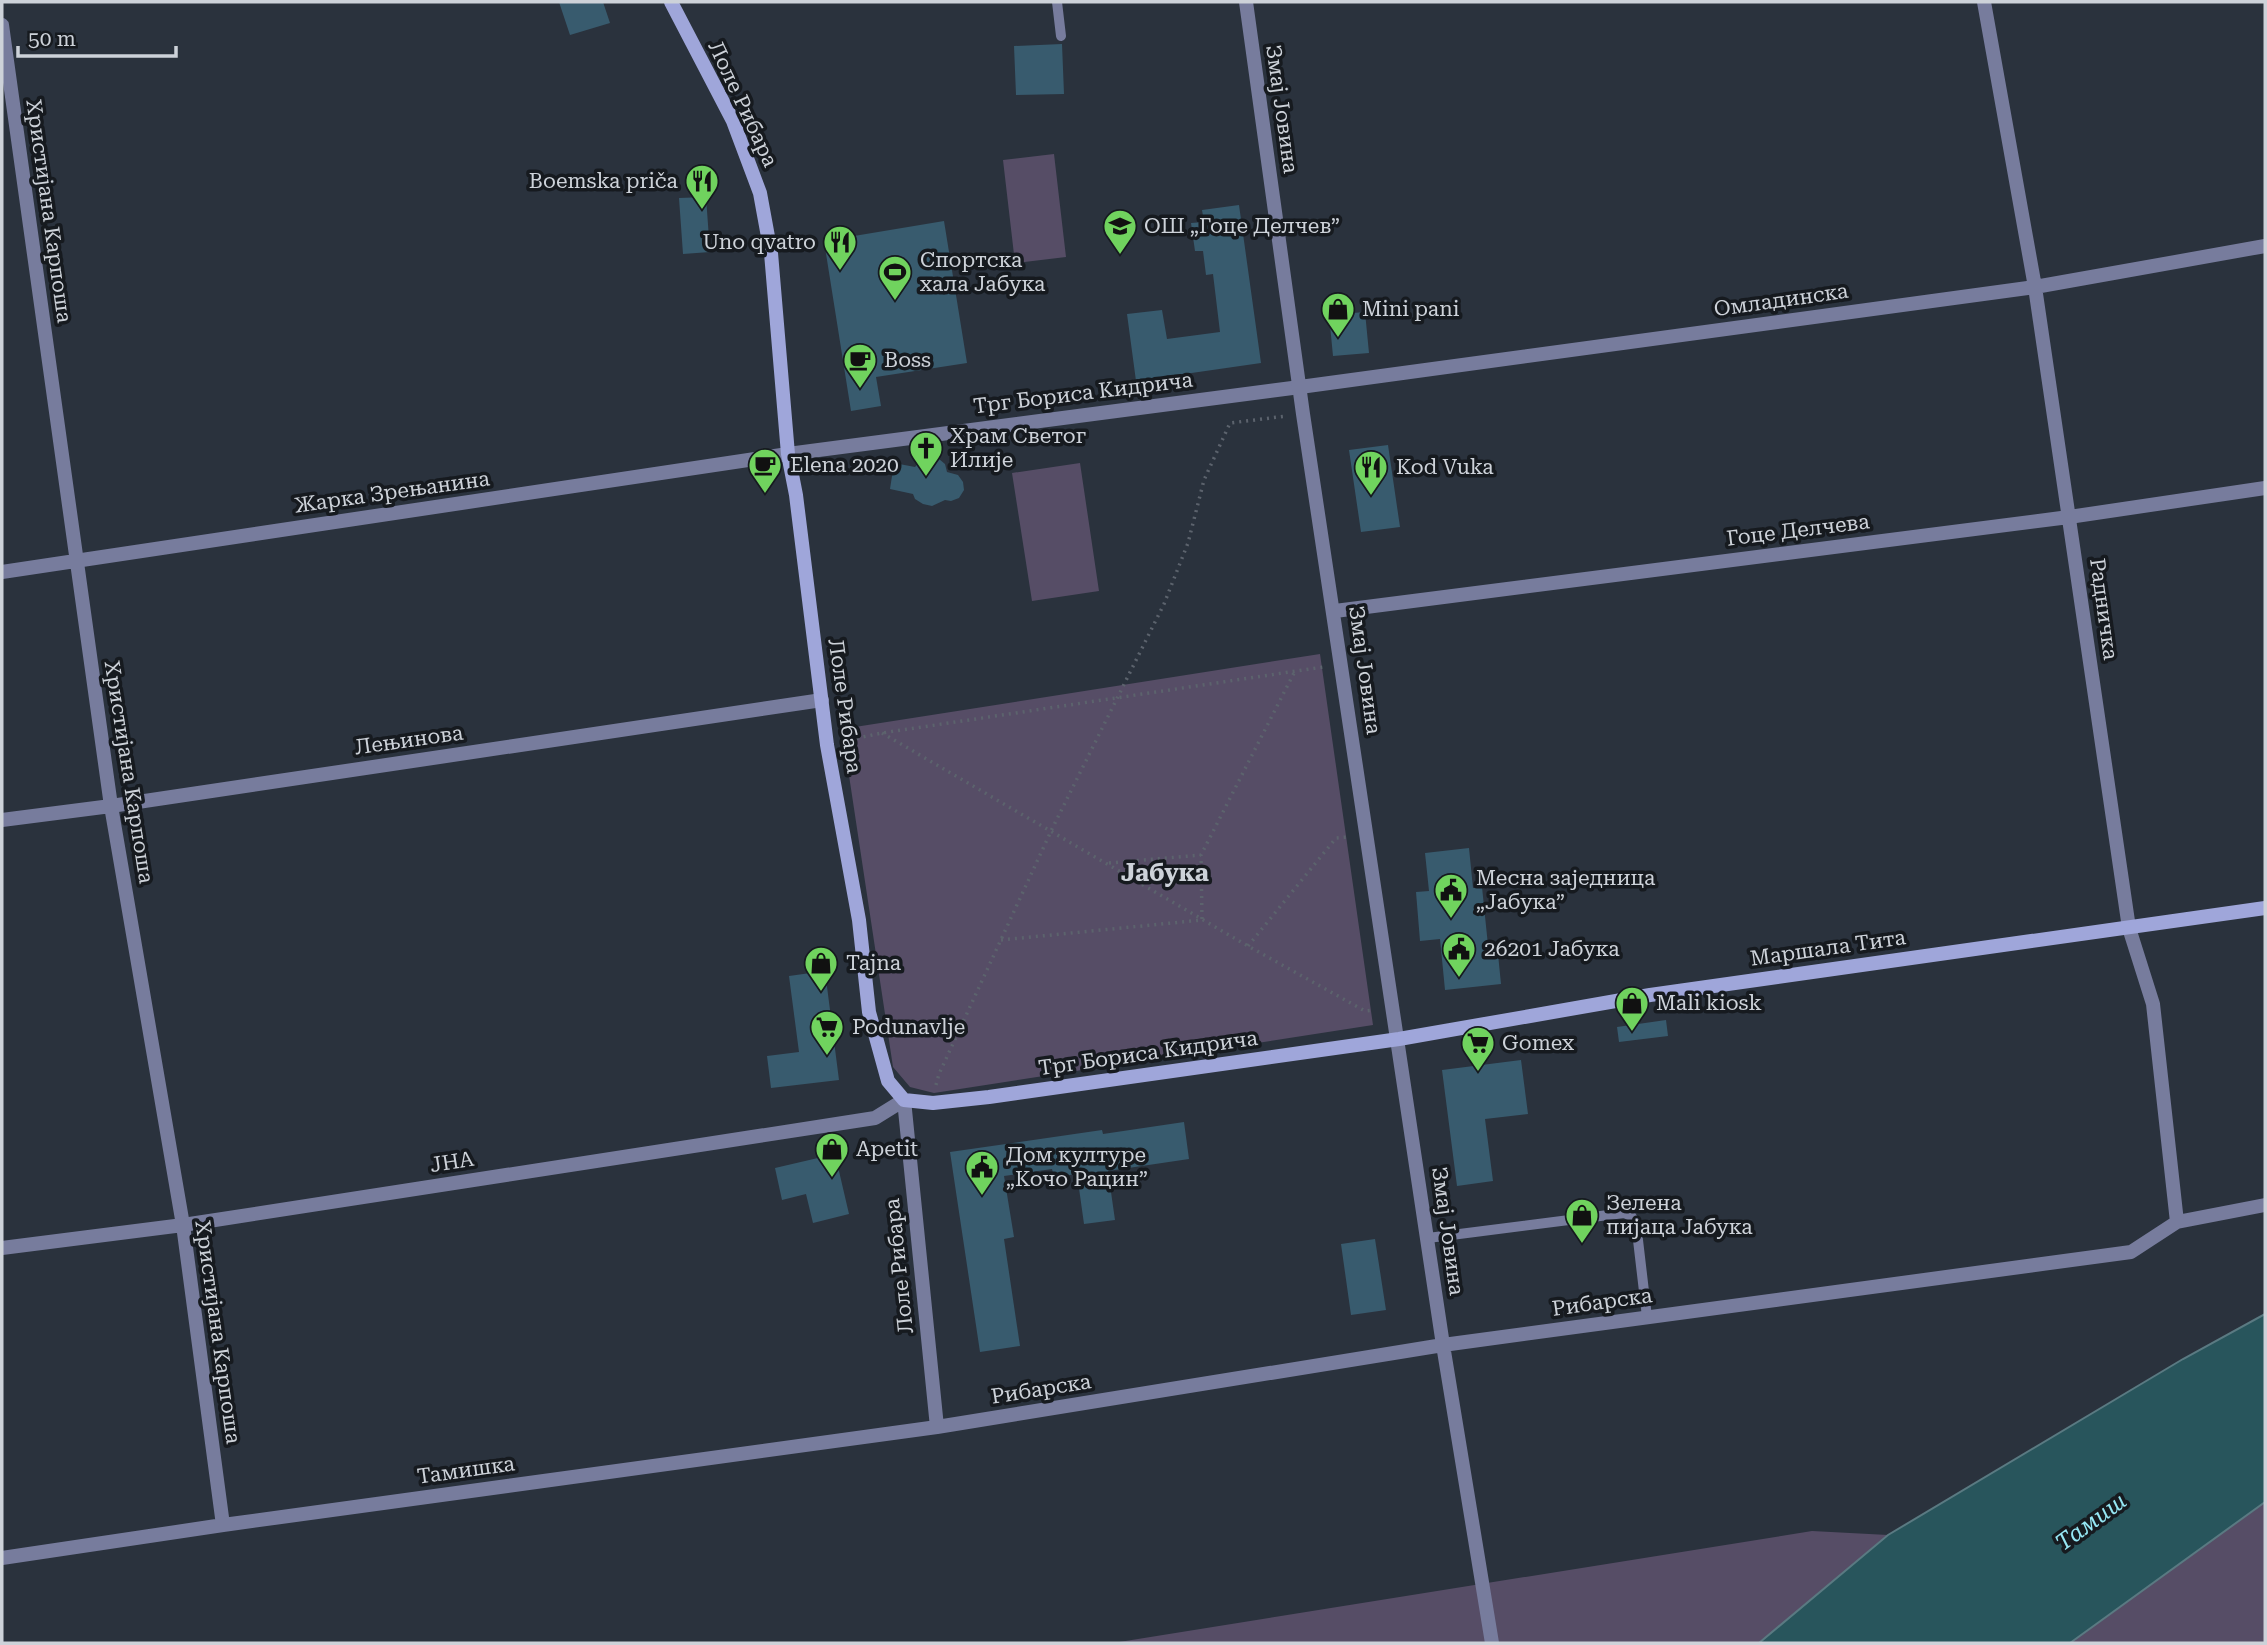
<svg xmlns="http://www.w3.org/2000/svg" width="2267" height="1645" viewBox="0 0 2267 1645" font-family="'Roboto Serif',serif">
<rect width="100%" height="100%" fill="#2a323d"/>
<!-- green -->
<path fill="#564d66" d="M 1054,154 L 1066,257 L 1015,263 L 1003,160 Z
M 1080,463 L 1099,591 L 1032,601 L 1012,473 Z
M 1320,654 L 1373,1025 L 934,1093 L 910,1087 L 893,1067 L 842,729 Z
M 2265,1502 L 2265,1643 L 2070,1643 Z
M 1812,1531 L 1888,1535 L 1759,1643 L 1113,1643 Z"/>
<!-- water -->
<path fill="#28555c" stroke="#5a7a82" stroke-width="2" d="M 2265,1314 L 2265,1502 L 2070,1643 L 1759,1643 L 1888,1535 L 2183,1359 Z"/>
<!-- building -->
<path fill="#385b6e" d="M 559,2 L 603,2 L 610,23 L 570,35 Z
M 1062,44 L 1064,94 L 1016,95 L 1014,46 Z
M 706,197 L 710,252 L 683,254 L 679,198 Z
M 1239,205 L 1261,363 L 1136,381 L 1127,314 L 1162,310 L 1167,339 L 1220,332 L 1213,274 L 1206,275 L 1203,251 L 1195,251 L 1191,223 L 1204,222 L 1202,210 Z
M 944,221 L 967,363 L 876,377 L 881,406 L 851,411 L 824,241 Z
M 1365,312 L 1369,353 L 1333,356 L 1329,315 Z
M 1388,445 L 1400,527 L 1361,532 L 1349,450 Z
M 933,457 L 939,459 L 945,464 L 947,472 L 958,475 L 963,482 L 964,490 L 959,498 L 951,501 L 945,500 L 932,506 L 923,504 L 915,499 L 913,494 L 890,489 L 894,463 L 915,467 L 923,458 Z
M 1469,848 L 1473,888 L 1482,887 L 1489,955 L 1498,954 L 1501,984 L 1445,990 L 1440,939 L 1420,941 L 1416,892 L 1429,891 L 1425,853 Z
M 825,971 L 839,1080 L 771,1088 L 767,1056 L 799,1052 L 789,976 Z
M 1666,1020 L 1668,1036 L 1619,1042 L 1617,1027 Z
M 1521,1060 L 1528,1114 L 1485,1119 L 1493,1181 L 1457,1186 L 1442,1070 Z
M 1184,1122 L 1189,1159 L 1108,1171 L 1115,1220 L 1084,1224 L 1077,1174 L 1054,1177 L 1052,1169 L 1004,1176 L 1014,1237 L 1004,1239 L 1020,1346 L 980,1352 L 950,1152 L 1102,1130 L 1103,1134 Z
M 835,1154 L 849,1214 L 813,1223 L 806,1194 L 782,1200 L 775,1168 Z
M 1375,1239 L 1386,1310 L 1351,1315 L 1341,1244 Z"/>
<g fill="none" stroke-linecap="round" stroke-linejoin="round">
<!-- path -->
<path stroke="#5c636d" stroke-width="3.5" stroke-dasharray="2 5" stroke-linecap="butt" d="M 882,733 L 1248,946 L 1365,1011 L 1374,1010
M 843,741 L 882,733 L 1323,667
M 1109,863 L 1201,855
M 1001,940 L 1202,920 L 1201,855 L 1295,671
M 1248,946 L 1336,838 L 1348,837
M 936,1085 L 939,1074 L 1052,829 L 1164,604 L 1188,543 L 1204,480 L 1230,423 L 1287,416"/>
<!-- service -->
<path stroke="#777c9d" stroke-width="10" d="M 1057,2 L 1061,36
M 1428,1238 L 1624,1213 L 1631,1216 L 1636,1223 L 1647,1317"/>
<!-- pedestrian -->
<path stroke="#777c9d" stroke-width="14" d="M 788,454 L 1300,387"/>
<!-- minor -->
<path stroke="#777c9d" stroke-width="14" d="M 1246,2 L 1303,414 L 1443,1345 L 1492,1643
M 1984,2 L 2035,287 L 2129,928 L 2153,1004 L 2177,1222
M 2,25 L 111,806 L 183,1225 L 223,1525
M 1300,387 L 2035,287 L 2265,246
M 2,572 L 788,454
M 1335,611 L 2069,517 L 2265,488
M 2,820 L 111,806 L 822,700
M 2,1248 L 183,1225 L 875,1118 L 904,1100 L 937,1427
M 2,1558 L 223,1525 L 937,1427 L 1443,1345 L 2131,1252 L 2177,1222 L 2265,1205"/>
<!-- secondary -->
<path stroke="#9fa6da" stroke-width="14" d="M 671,2 L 733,121 L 760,193 L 771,253 L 788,454 L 796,495 L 827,745 L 859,920 L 869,1012 L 888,1081 L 904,1100 L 933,1103 L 989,1097 L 1399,1039 L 1650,995 L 2265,908"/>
</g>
<!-- icons -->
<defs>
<symbol id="restaurant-pin" viewBox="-11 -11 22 30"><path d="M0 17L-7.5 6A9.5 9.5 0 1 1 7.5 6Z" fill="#70d35e" stroke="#161a1f"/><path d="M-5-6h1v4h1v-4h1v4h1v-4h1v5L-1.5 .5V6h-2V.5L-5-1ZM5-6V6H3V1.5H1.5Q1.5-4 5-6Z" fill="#111"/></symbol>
<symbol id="school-pin" viewBox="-11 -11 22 30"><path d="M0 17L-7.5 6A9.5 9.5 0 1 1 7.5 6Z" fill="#70d35e" stroke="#161a1f"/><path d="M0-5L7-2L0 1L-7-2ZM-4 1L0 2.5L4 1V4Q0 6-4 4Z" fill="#111"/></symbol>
<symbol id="stadium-pin" viewBox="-11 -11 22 30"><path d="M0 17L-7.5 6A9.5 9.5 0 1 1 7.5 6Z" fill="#70d35e" stroke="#161a1f"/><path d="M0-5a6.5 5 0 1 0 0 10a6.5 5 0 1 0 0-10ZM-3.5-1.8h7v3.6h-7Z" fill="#111"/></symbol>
<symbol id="shop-pin" viewBox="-11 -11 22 30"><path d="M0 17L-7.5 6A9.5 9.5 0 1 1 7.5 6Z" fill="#70d35e" stroke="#161a1f"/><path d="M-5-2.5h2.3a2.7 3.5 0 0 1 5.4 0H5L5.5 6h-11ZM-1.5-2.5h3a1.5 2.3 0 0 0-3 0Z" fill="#111"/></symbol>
<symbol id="cafe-pin" viewBox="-11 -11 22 30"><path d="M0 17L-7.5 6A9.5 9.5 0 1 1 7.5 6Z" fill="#70d35e" stroke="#161a1f"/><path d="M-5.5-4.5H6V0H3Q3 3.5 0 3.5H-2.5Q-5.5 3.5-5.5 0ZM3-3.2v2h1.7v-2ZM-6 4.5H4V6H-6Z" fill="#111"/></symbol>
<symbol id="church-pin" viewBox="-11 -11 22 30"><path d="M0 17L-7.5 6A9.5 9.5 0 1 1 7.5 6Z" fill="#70d35e" stroke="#161a1f"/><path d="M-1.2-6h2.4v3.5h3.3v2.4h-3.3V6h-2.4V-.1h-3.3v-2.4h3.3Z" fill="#111"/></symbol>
<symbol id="civic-pin" viewBox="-11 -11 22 30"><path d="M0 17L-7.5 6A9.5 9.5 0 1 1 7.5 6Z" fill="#70d35e" stroke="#161a1f"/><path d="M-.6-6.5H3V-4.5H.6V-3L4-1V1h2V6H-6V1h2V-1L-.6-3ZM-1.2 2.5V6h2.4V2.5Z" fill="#111"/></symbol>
<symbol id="supermarket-pin" viewBox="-11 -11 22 30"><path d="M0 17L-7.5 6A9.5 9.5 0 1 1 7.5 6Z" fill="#70d35e" stroke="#161a1f"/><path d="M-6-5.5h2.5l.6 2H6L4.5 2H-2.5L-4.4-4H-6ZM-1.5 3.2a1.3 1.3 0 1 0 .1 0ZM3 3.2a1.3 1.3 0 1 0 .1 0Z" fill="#111"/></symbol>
</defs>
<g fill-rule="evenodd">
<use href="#restaurant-pin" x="683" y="162" width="38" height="52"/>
<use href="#school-pin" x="1101" y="207" width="38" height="52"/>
<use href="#restaurant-pin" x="821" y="223" width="38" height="52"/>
<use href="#stadium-pin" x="876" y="253" width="38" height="52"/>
<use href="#shop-pin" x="1319" y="290" width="38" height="52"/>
<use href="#cafe-pin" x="841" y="341" width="38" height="52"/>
<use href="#church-pin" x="907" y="429" width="38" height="52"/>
<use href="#cafe-pin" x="746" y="446" width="38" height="52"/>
<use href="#restaurant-pin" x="1352" y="448" width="38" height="52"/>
<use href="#civic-pin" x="1432" y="871" width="38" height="52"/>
<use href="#civic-pin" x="1440" y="930" width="38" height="52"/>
<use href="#shop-pin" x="802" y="944" width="38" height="52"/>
<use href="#shop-pin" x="1613" y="984" width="38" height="52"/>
<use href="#supermarket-pin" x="808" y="1008" width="38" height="52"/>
<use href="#supermarket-pin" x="1459" y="1024" width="38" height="52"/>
<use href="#shop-pin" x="813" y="1130" width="38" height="52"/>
<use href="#civic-pin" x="963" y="1148" width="38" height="52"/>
<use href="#shop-pin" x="1563" y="1196" width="38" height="52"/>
</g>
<g text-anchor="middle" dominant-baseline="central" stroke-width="7" stroke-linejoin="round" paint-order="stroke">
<!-- street labels -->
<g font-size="21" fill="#cdd2d9" stroke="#161a1f">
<text transform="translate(743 104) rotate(65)">Лоле Рибара</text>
<text transform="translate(1282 109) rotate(82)">Змај Јовина</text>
<text transform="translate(49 211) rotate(82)">Христијана Карпоша</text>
<text transform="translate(1781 300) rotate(-8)">Омладинска</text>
<text transform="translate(1083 393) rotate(-7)">Трг Бориса Кидрича</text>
<text transform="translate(392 492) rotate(-8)">Жарка Зрењанина</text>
<text transform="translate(1798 530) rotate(-7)">Гоце Делчева</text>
<text transform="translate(2104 609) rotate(82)">Радничка</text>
<text transform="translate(1365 670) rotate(82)">Змај Јовина</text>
<text transform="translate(845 706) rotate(82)">Лоле Рибара</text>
<text transform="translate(409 740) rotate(-8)">Лењинова</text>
<text transform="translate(129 772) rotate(81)">Христијана Карпоша</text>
<text transform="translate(1828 948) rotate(-8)">Маршала Тита</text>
<text transform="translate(1148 1053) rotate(-8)">Трг Бориса Кидрича</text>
<text transform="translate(452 1162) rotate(-9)">ЈНА</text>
<text transform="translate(1448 1231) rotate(82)">Змај Јовина</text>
<text transform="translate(899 1266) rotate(-96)">Лоле Рибара</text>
<text transform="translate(1602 1302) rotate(-8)">Рибарска</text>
<text transform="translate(218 1332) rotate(82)">Христијана Карпоша</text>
<text transform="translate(1041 1389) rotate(-9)">Рибарска</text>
<text transform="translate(466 1470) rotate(-8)">Тамишка</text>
</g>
<!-- poi labels -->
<g font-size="21" fill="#cdd2d9" stroke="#161a1f" text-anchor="start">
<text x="678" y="181" text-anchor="end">Boemska priča</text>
<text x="1144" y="226">ОШ „Гоце Делчев”</text>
<text x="816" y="242" text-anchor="end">Uno qvatro</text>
<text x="920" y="260">Спортска<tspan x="920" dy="24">хала Јабука</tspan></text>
<text x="1362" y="309">Mini pani</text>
<text x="884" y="360">Boss</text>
<text x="950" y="436">Храм Светог<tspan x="950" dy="24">Илије</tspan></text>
<text x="790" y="465">Elena 2020</text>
<text x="1396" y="467">Kod Vuka</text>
<text x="1476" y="878">Месна заједница<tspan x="1476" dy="24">„Јабука”</tspan></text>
<text x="1484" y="949">26201 Јабука</text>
<text x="846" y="963">Tajna</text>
<text x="1656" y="1003">Mali kiosk</text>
<text x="852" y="1027">Podunavlje</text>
<text x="1502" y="1043">Gomex</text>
<text x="856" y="1149">Apetit</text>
<text x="1006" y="1155">Дом културе<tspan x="1006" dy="24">„Кочо Рацин”</tspan></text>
<text x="1606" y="1203">Зелена<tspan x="1606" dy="24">пијаца Јабука</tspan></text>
</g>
<!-- water labels -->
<g font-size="23" font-style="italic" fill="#96e7f4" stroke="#161a1f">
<text transform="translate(2091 1522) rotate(-36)">Тамиш</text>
</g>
<!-- quarter labels -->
<g font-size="24" font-weight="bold" fill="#cdd2d9" stroke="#161a1f">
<text x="1165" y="873">Јабука</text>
</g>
</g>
<!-- border -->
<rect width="2267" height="1645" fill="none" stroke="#cdd2d9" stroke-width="7"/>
<!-- scale -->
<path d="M18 46v10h158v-10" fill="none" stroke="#cdd2d9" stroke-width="3.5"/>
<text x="28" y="46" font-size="21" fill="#cdd2d9" stroke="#161a1f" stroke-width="5" paint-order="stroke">50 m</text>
</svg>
